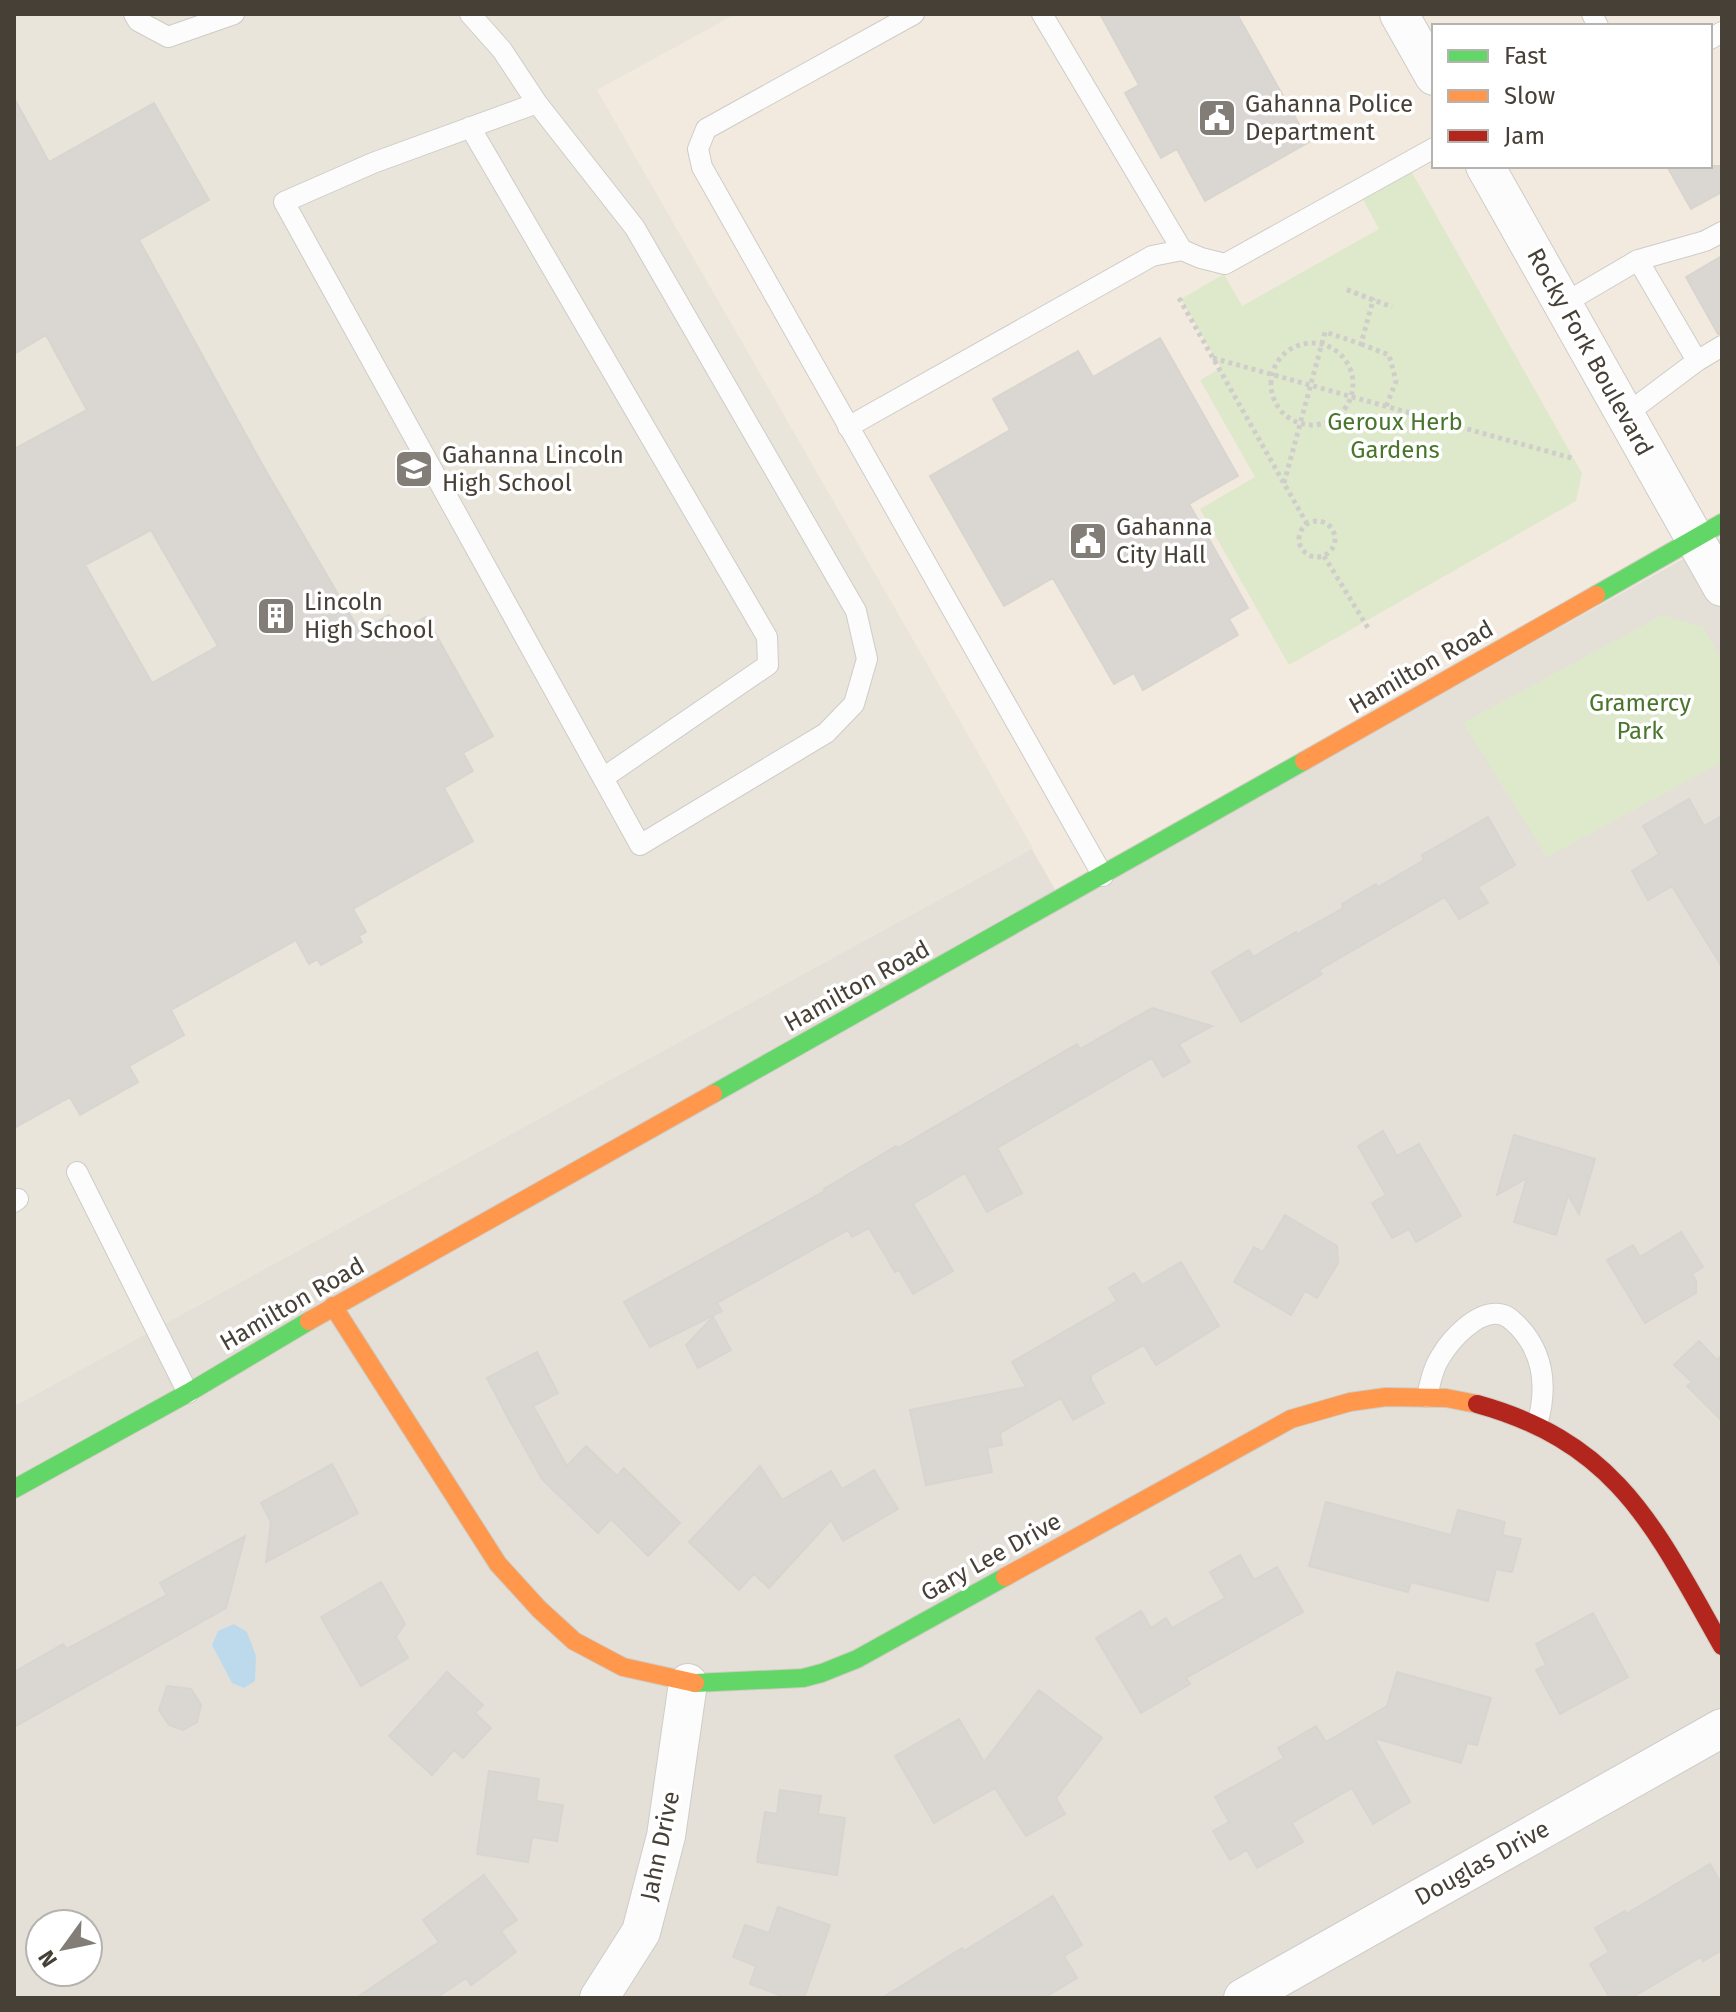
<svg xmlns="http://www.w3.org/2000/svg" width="1736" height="2012" viewBox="0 0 1736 2012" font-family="'Fira Sans',sans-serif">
<rect width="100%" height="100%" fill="#f0eeeb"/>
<!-- residential -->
<path fill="#e4e0d8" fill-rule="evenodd" d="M 1722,537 L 1722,1998 L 14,1998 L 14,1406 L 1033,848 L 1064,904 ZM 40,1924 L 88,1924 L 88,1972 L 40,1972 Z"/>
<!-- commercial -->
<path fill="#f2eade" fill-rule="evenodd" d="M 736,14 L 1722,14 L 1722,537 L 1064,905 L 597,90 ZM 1434,26 L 1710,26 L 1710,166 L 1434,166 Z"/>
<!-- education -->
<path fill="#eae5da" d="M 14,14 L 736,14 L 597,90 L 1033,848 L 14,1406 Z"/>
<!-- green -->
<path fill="#dee9cc" d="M 1406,162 L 1582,473 L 1576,501 L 1289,665 L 1200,509 L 1255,477 L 1200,380 L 1221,368 L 1181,299 L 1224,274 L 1242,306 L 1379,229 L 1358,190 Z
M 1662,615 L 1703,627 L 1722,661 L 1722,762 L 1547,857 L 1463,723 Z"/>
<!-- water -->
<path fill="#bcdaec" d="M 234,1624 L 247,1632 L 256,1656 L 255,1681 L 244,1688 L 232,1683 L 212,1645 L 218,1631 Z"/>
<!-- building -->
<path fill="#dad7d3" stroke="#d8d5d1" stroke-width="2" fill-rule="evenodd" d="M 1100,14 L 1237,14 L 1309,142 L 1205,201 L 1177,149 L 1161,158 L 1125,93 L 1139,85 Z
M 14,98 L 49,162 L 154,103 L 209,200 L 139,240 L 263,466 L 360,632 L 389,615 L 399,633 L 426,617 L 493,736 L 463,753 L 473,771 L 444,788 L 473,841 L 353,909 L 366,932 L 359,936 L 362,942 L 321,965 L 317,959 L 309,964 L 296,940 L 171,1010 L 184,1035 L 129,1066 L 138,1082 L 80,1115 L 70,1097 L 14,1128 L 14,449 L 87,410 L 46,335 L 14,354 ZM 151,530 L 218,646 L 152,683 L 85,565 Z
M 1667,166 L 1722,166 L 1722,192 L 1691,209 Z
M 1722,256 L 1722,333 L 1718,334 L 1686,277 Z
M 1160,338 L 1238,476 L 1189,504 L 1248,608 L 1229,619 L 1238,635 L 1143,690 L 1134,673 L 1114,684 L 1053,578 L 1004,606 L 930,476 L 1010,430 L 993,399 L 1078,351 L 1093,377 Z
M 1689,799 L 1704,826 L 1722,816 L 1722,967 L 1672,886 L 1648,900 L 1632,871 L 1659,854 L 1643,826 Z
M 1488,817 L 1515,865 L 1478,887 L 1488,903 L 1459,919 L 1445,897 L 1319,970 L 1322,974 L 1241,1022 L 1212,972 L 1249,950 L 1253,957 L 1296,932 L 1297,934 L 1343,908 L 1342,904 L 1376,884 L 1378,887 L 1424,860 L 1422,855 Z
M 1152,1008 L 1212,1026 L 1179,1044 L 1190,1062 L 1163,1077 L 1152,1058 L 997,1148 L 1022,1193 L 987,1212 L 965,1173 L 913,1204 L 953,1271 L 913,1294 L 899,1270 L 895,1272 L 869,1228 L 852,1237 L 848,1230 L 717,1303 L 722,1311 L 650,1347 L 624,1302 L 825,1191 L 824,1189 L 896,1146 L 898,1148 L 1077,1044 L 1080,1049 Z
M 1383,1131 L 1397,1156 L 1419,1144 L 1461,1216 L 1416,1242 L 1409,1229 L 1392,1238 L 1372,1203 L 1386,1195 L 1358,1146 Z
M 1514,1135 L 1595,1159 L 1579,1214 L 1568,1195 L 1556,1235 L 1514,1222 L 1527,1178 L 1497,1195 Z
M 1285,1215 L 1337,1246 L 1338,1263 L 1317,1298 L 1305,1291 L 1291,1315 L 1234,1282 L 1254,1247 L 1263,1252 Z
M 1681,1232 L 1703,1267 L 1692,1274 L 1696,1281 L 1696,1293 L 1645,1323 L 1607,1260 L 1633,1245 L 1640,1257 Z
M 1181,1262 L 1219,1326 L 1156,1365 L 1144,1345 L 1091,1375 L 1091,1380 L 1104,1403 L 1073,1420 L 1061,1398 L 1000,1433 L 1002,1445 L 987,1448 L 992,1472 L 926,1485 L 910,1410 L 1026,1387 L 1012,1362 L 1117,1301 L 1109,1288 L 1134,1273 L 1142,1285 Z
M 713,1317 L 731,1350 L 698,1368 L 686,1345 Z
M 1699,1341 L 1717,1360 L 1722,1355 L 1722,1421 L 1687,1386 L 1692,1382 L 1674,1365 Z
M 537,1352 L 558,1393 L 533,1406 L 567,1466 L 586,1446 L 617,1476 L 624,1468 L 680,1523 L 648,1556 L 611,1519 L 598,1533 L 548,1485 L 542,1479 L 508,1418 L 487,1378 Z
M 332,1464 L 358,1513 L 266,1562 L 271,1522 L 261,1503 Z
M 760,1466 L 782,1500 L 831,1471 L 842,1489 L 874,1470 L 898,1509 L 843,1541 L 831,1520 L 769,1588 L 754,1574 L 739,1590 L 689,1542 Z
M 1326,1502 L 1451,1535 L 1458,1510 L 1505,1522 L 1502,1535 L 1521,1539 L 1512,1572 L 1496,1569 L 1488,1601 L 1411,1582 L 1408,1592 L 1309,1566 Z
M 245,1536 L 226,1608 L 14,1727 L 14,1672 L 63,1644 L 67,1649 L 167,1595 L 160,1583 Z
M 1240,1555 L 1254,1580 L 1277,1567 L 1303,1612 L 1186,1678 L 1190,1684 L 1141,1713 L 1096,1638 L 1141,1611 L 1151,1628 L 1166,1618 L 1172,1628 L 1225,1598 L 1210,1572 Z
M 381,1582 L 405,1624 L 396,1637 L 408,1658 L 361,1686 L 321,1617 Z
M 1593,1613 L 1628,1677 L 1560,1714 L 1536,1670 L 1546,1665 L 1536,1644 Z
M 447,1672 L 483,1705 L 475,1713 L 491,1728 L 463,1758 L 454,1750 L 432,1775 L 389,1736 Z
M 1397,1672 L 1491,1698 L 1477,1745 L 1467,1743 L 1461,1763 L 1374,1738 L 1410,1802 L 1373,1824 L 1352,1788 L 1292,1823 L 1303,1842 L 1257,1868 L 1247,1850 L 1230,1860 L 1213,1831 L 1229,1822 L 1215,1797 L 1284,1758 L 1278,1748 L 1316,1726 L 1326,1742 L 1387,1706 Z
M 167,1686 L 191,1689 L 201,1705 L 197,1722 L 183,1730 L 169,1725 L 159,1710 Z
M 1039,1690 L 1102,1738 L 1056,1798 L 1065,1814 L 1026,1836 L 995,1788 L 934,1823 L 895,1756 L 959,1719 L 984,1762 Z
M 489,1771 L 539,1779 L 536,1801 L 563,1805 L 557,1841 L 532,1837 L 528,1862 L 477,1854 Z
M 780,1790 L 821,1796 L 818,1814 L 845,1818 L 837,1875 L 757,1862 L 765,1812 L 777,1814 Z
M 1710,1864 L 1722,1885 L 1722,1950 L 1703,1961 L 1701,1957 L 1631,1998 L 1610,1998 L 1590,1964 L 1609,1952 L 1595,1928 L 1625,1911 L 1626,1914 Z
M 484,1875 L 517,1920 L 501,1931 L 516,1952 L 471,1985 L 466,1978 L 436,1998 L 356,1998 L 439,1942 L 423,1920 Z
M 1053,1896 L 1082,1945 L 1064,1956 L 1077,1978 L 1044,1998 L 882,1998 L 962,1948 L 964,1951 Z
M 778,1907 L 830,1925 L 804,1998 L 787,1998 L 750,1984 L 756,1966 L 733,1957 L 745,1925 L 769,1933 Z"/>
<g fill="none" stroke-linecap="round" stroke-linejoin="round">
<defs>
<path id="lane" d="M 134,14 L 138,21 L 168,37 L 234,14
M 470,14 L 502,50 L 537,103
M 914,14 L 706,129 L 698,149 L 702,167 L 1103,876
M 1042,14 L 1182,250
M 1592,14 L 1598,26
M 1710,39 L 1722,32
M 537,103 L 635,228 L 856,611 L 867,659 L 854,704 L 826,733 L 640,845 L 284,202 L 373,163 Z
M 470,127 L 767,637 L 768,665 L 603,778
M 1638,260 L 1697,361 L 1722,346
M 1563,304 L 1638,260 L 1705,241 L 1722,232
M 1625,415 L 1697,361
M 848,427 L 1152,256 L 1182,250 L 1201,258 L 1225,264 L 1434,148
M 77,1172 L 188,1393
M 14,1202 L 18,1199
M 1427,1397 C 1430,1383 1433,1368 1441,1356 C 1451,1339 1477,1311 1499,1314 C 1508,1315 1513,1321 1519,1327 C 1545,1355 1547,1390 1537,1425"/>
<path id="street" d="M 1399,14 L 1434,76
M 1485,166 L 1722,587
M 599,1998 L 641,1932 L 666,1836 L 688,1683
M 1243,1998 L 1722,1728"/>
<path id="fast" d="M 1596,595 L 1722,523
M 713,1094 L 1304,761
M 14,1489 L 188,1393 L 309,1321
M 695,1683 L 803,1678 L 822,1673 L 857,1659 L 1005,1577"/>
<path id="slow" d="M 1304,761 L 1596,595
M 333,1306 L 498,1564 L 539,1609 L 574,1641 L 623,1667 L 695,1683
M 309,1321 L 713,1094
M 1005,1577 L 1291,1419 L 1350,1402 L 1386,1397 L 1446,1398 L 1477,1404"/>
<path id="jam" d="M 1477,1404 C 1618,1443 1655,1528 1722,1646"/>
</defs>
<!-- lane casing -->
<use href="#lane" stroke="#ceccc8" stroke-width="22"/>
<!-- street casing -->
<use href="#street" stroke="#ceccc8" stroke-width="40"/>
<!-- fast casing -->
<use href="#fast" stroke="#cfcbc2" stroke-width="20"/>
<!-- slow casing -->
<use href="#slow" stroke="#cfcbc2" stroke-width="20"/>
<!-- jam casing -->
<use href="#jam" stroke="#cfcbc2" stroke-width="20"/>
<!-- path -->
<path stroke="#d0cecb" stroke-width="5" stroke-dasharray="4 4" stroke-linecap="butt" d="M 1179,298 L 1307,524
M1271 384a41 41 0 1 1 82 0a41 41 0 1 1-82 0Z
M 1361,344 L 1389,355 L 1396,381 L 1386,407
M 1213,358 L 1575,459
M 1284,483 L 1325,332 L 1361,344 L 1373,300 L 1345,289 L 1392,307
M1299 539a18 18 0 1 1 36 0a18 18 0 1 1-36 0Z
M 1324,556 L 1368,628"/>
<!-- lane -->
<use href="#lane" stroke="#fdfcfc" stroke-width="20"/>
<!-- street -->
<use href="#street" stroke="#fdfcfc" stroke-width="38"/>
<!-- fast -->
<use href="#fast" stroke="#63d668" stroke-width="18"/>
<!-- slow -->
<use href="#slow" stroke="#ff974d" stroke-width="18"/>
<!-- jam -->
<use href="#jam" stroke="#b3261e" stroke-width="18"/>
</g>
<!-- icons -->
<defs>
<symbol id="civic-square" viewBox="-11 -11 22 22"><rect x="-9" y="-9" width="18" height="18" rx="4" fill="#827d76" stroke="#fff"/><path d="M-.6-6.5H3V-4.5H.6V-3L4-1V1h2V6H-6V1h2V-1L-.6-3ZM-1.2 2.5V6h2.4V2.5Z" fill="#fff"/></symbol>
<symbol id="school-square" viewBox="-11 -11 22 22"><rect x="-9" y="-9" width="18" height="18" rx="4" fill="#827d76" stroke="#fff"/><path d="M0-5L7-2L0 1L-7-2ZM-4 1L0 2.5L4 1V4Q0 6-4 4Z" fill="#fff"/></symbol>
<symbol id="building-square" viewBox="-11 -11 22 22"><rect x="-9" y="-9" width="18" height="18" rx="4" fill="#827d76" stroke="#fff"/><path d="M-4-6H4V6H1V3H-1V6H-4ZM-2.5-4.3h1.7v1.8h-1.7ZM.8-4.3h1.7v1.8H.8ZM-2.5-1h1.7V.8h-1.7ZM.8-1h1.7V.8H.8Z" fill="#fff"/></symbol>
</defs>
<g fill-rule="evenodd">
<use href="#civic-square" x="1195" y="96" width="44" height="44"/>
<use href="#school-square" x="392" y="447" width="44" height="44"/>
<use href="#civic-square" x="1066" y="519" width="44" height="44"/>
<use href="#building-square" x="254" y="594" width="44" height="44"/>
</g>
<g text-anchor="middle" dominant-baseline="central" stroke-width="7" stroke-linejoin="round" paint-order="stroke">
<!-- poi labels -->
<g font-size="24" fill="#464037" stroke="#fff" text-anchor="start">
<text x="1245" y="104">Gahanna Police<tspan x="1245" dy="28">Department</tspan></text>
<text x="442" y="455">Gahanna Lincoln<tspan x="442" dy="28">High School</tspan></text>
<text x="1116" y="527">Gahanna<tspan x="1116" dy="28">City Hall</tspan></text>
<text x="304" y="602">Lincoln<tspan x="304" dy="28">High School</tspan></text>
</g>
<!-- street labels -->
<g font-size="24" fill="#464037" stroke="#fff">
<text transform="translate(1590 352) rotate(61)">Rocky Fork Boulevard</text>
<text transform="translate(1421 667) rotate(-30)">Hamilton Road</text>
<text transform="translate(857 986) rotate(-29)">Hamilton Road</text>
<text transform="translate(292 1304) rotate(-30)">Hamilton Road</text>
<text transform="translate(991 1557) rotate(-29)">Gary Lee Drive</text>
<text transform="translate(660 1846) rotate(-78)">Jahn Drive</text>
<text transform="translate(1482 1863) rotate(-29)">Douglas Drive</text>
</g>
<!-- park labels -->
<g font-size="24" fill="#49752c" stroke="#fff">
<text x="1395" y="422">Geroux Herb<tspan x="1395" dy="28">Gardens</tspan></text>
<text x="1640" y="703">Gramercy<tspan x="1640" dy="28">Park</tspan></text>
</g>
</g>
<!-- border -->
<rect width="1736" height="2012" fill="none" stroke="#464037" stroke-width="32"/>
<!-- legend -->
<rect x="1432" y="24" width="280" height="144" fill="#ffffff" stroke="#b5b3af" stroke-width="2"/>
<rect x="1448" y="50" width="40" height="12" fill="#63d668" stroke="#b5b3af" stroke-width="2"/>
<text x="1504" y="64" font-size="24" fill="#464037">Fast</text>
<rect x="1448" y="90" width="40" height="12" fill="#ff974d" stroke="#b5b3af" stroke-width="2"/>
<text x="1504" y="104" font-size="24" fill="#464037">Slow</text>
<rect x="1448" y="130" width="40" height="12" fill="#b3261e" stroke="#b5b3af" stroke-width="2"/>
<text x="1504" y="144" font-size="24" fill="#464037">Jam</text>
<!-- north arrow -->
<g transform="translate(64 1948) rotate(237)"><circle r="38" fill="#ffffff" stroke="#b5b3af" stroke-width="2"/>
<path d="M0-6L14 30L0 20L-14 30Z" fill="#827d76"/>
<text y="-12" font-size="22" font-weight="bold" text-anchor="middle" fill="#464037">N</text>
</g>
</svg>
